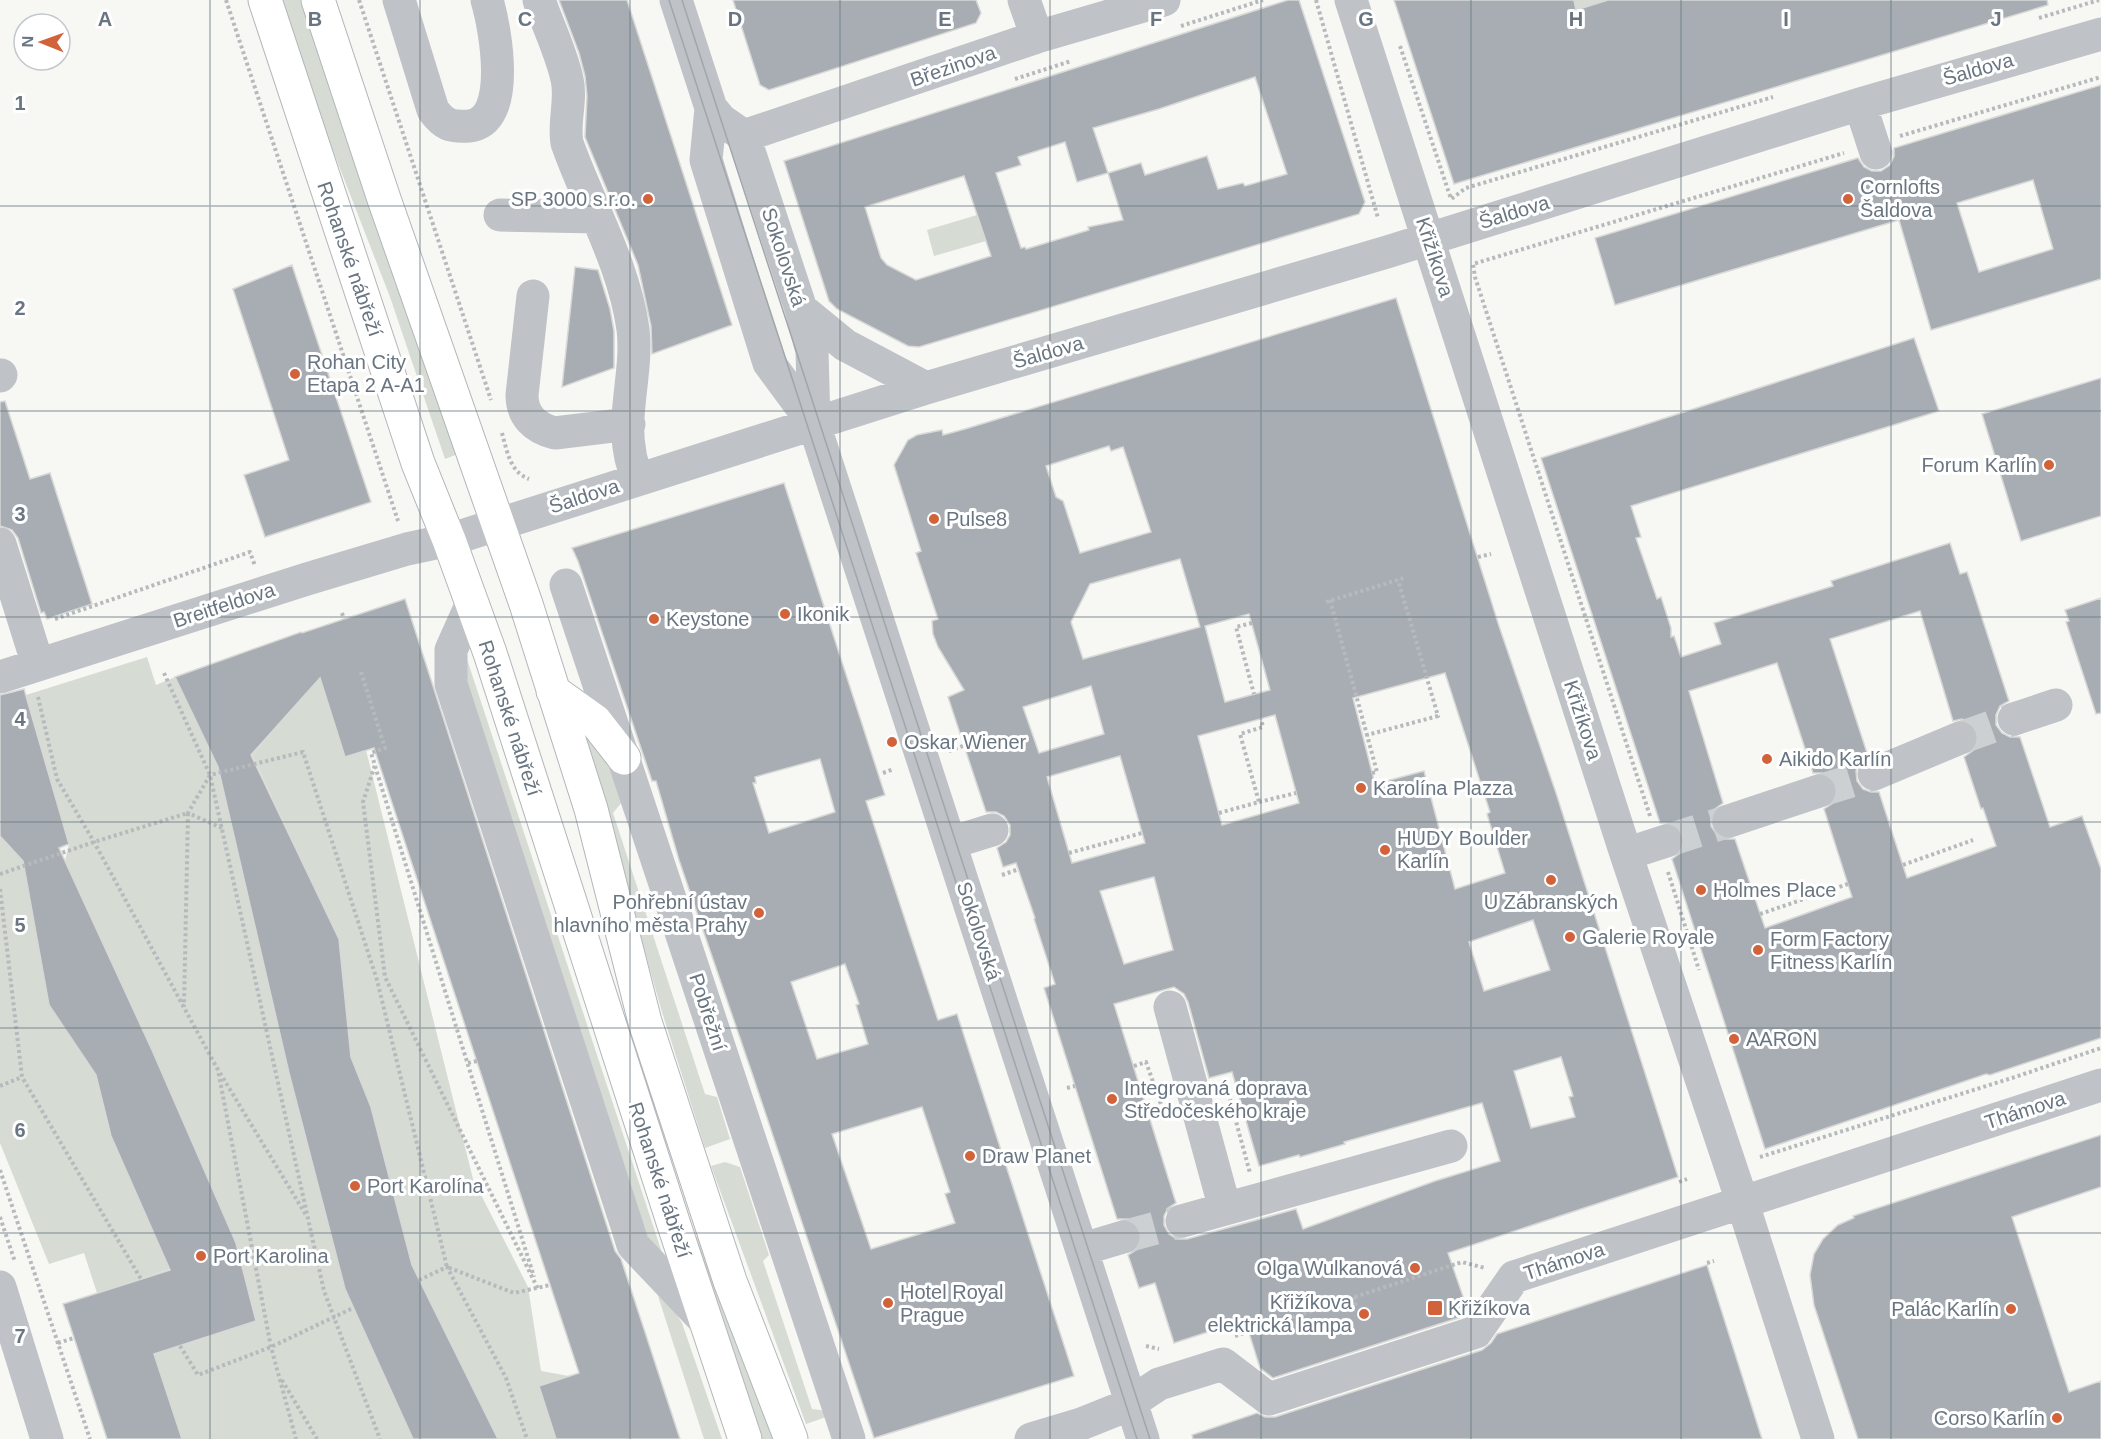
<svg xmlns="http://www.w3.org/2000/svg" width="2101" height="1439" viewBox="0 0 2101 1439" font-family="Arial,sans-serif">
<rect width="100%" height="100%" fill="#f7f7f4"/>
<!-- green -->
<path fill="#d6dbd4" d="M 280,0 L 304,0 L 458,454 L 445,459 L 390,297 L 318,112 Z
M 1558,0 L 1608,0 L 1562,14 Z
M 977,215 L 986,241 L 934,256 L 927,230 Z
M 464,650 L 663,1256 L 648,1238 L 459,660 Z
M 147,657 L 156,685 L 175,677 L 217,764 L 289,1073 L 345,1289 L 413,1439 L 182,1439 L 154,1354 L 256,1320 L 236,1243 L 152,1050 L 65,861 L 69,844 L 26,695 Z
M 320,678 L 345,757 L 366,750 L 473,1179 L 528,1287 L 541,1371 L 569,1376 L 556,1439 L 498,1439 L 412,1265 L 371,1107 L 351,1057 L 339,939 L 252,755 Z
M 582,730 L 605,753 L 627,796 L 613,813 L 705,1094 L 717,1097 L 730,1139 L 705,1148 L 662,1012 Z
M 0,836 L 24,861 L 49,1005 L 96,1075 L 170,1269 L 97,1293 L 84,1253 L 49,1264 L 0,1143 Z
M 725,1162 L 740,1167 L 769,1255 L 763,1261 L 812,1409 L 828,1411 L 829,1416 L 806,1424 L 711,1166 Z
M 697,1237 L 758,1400 L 775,1439 L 759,1439 L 693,1238 Z
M 658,1296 L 671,1305 L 682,1323 L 722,1439 L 704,1439 Z"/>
<!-- building -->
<path fill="#a7adb3" stroke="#d8d9d7" stroke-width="1.5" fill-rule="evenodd" d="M 559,0 L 627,0 L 732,325 L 652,354 L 651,326 L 638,265 L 585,137 L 587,96 L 585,76 L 579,53 Z
M 733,0 L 976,0 L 981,13 L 976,23 L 769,90 L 760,85 Z
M 1288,0 L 1299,0 L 1365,202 L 1359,214 L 919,347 L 908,346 L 837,309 L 829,301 L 784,161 ZM 1255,77 L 1287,174 L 1245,186 L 1243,183 L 1218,189 L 1207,156 L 1145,175 L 1141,163 L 1108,173 L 1093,128 L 1159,109 ZM 1065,142 L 1077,182 L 1108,173 L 1123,220 L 1088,227 L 1089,230 L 1026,249 L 1025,247 L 1021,248 L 996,173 L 1021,165 L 1018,157 ZM 964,176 L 991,256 L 916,280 L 887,265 L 881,258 L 865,207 Z
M 1394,0 L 1574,0 L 1576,10 L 1608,0 L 2047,0 L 2048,5 L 1454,184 Z
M 2101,85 L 2101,279 L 1931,330 L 1899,220 L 1615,305 L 1595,238 L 1858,158 L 1864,167 L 1872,171 L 1881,171 L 1890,165 L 1894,156 L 1894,148 ZM 2033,180 L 2053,249 L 1979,272 L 1957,203 Z
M 292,265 L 371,502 L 265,537 L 244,475 L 289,460 L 233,289 Z
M 575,267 L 598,270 L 610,309 L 614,331 L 614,368 L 562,387 Z
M 1396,298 L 1499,626 L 1557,796 L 1678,1177 L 1448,1253 L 1468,1311 L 1464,1316 L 1273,1378 L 1260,1368 L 1245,1320 L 1174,1343 L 1155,1283 L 1139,1288 L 1128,1255 L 1136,1250 L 1141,1242 L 1141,1231 L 1136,1224 L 1128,1219 L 1117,1219 L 1044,988 L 1055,984 L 1034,919 L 1035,918 L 1016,863 L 1003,867 L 997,848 L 1006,842 L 1010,835 L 1010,825 L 1004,816 L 996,812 L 986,812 L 948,697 L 964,690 L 938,647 L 933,634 L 932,621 L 938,619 L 916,553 L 921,551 L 894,465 L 908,440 L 917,435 L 942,430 L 943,435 L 965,429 ZM 1109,446 L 1111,451 L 1123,447 L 1151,532 L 1080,553 L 1063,501 L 1056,497 L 1046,466 ZM 1180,559 L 1200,627 L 1083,659 L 1071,622 L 1090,584 ZM 1249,614 L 1270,690 L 1225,702 L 1205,626 ZM 1445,673 L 1490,812 L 1487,814 L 1505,873 L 1455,889 L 1424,771 L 1375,784 L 1353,698 ZM 1091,686 L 1104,734 L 1039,753 L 1023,707 ZM 1275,715 L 1299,803 L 1222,825 L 1198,736 ZM 1120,756 L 1145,843 L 1072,863 L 1047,777 ZM 1154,877 L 1173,950 L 1124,964 L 1100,891 ZM 1533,920 L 1550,970 L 1484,991 L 1469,942 ZM 1174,987 L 1184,994 L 1188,1002 L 1209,1078 L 1232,1072 L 1259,1166 L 1299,1155 L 1300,1157 L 1345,1144 L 1344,1142 L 1482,1103 L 1500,1161 L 1435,1181 L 1303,1229 L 1296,1209 L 1187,1239 L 1177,1239 L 1169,1234 L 1164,1225 L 1164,1216 L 1168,1208 L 1176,1203 L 1114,1004 ZM 1561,1057 L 1573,1096 L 1569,1097 L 1575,1117 L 1531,1128 L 1514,1071 Z
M 1914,338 L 1939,411 L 1631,506 L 1641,537 L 1636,538 L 1657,599 L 1661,597 L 1671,628 L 1671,637 L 1674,636 L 1681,657 L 1721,644 L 1714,623 L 1833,586 L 1831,581 L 1950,543 L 1960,574 L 1967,572 L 2009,701 L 2000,706 L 1996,715 L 1996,725 L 2002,733 L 2010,737 L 2020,737 L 2050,827 L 2082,816 L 2101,869 L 2101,1038 L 1990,1075 L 1986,1074 L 1765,1149 L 1672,859 L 1680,853 L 1684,845 L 1684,836 L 1678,827 L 1669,823 L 1660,823 L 1541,458 ZM 1920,611 L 1953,721 L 1962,719 L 1971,723 L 1977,731 L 1978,741 L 1975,749 L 1964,757 L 1981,809 L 1983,808 L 1996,846 L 1907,878 L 1879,792 L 1871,792 L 1863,789 L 1857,781 L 1856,771 L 1859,763 L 1868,756 L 1830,639 ZM 1777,663 L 1813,773 L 1822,773 L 1831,777 L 1837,786 L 1837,794 L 1833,803 L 1824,809 L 1852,897 L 1765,928 L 1735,839 L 1726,839 L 1717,835 L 1711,826 L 1711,818 L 1715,809 L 1723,803 L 1689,691 Z
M 2101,378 L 2101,516 L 2021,541 L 1982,414 Z
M 5,401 L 30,479 L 50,473 L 92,604 L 47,619 L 44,612 L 41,613 L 18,538 L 12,530 L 0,526 L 0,402 Z
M 784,483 L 885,795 L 866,801 L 938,1020 L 957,1014 L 1074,1376 L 874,1438 L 753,1076 L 679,860 L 656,781 L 652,781 L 578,561 L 572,548 ZM 820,759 L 835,812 L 769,833 L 753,783 L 756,783 L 755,777 ZM 845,964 L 859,1004 L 856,1005 L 868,1044 L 817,1059 L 791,982 ZM 922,1107 L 950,1192 L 945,1194 L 955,1223 L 871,1249 L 832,1134 Z
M 2101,598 L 2101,713 L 2096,714 L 2066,622 L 2069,621 L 2065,610 Z
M 405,599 L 615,1251 L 621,1259 L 680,1439 L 556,1439 L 539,1386 L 579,1373 L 374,748 L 345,757 L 320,678 L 251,755 L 339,939 L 351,1057 L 371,1107 L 412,1265 L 498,1439 L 413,1439 L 345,1289 L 289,1073 L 218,767 L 175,677 L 301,632 L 302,633 Z
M 24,689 L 69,844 L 59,848 L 152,1050 L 236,1243 L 256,1321 L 154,1354 L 182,1439 L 107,1439 L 63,1304 L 170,1270 L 111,1136 L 96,1075 L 49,1005 L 23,861 L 0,836 L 0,695 Z
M 2101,1135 L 2101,1187 L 2012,1217 L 2069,1392 L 2101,1381 L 2101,1439 L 1858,1439 L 1814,1305 L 1810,1275 L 1814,1254 L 1823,1239 L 1838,1225 L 1854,1218 L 1853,1216 Z
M 1707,1265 L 1762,1439 L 1193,1439 L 1192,1435 L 1257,1413 L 1265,1417 L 1275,1417 L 1482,1350 L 1491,1343 L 1497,1334 Z"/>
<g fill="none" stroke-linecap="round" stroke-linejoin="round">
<!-- minor-tunnel -->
<path stroke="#ccd0d2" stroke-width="33" stroke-dasharray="33 16" stroke-linecap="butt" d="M 1960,738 L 2014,719
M 1819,791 L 1874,774
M 1666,841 L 1729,821
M 1123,1237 L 1182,1221"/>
<defs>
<path id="major" d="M 265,0 L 418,463 L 449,540 L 490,653 L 675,1228 L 745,1439
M 318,0 L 384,199 L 526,604 L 591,809 L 645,1022 L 730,1281 L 791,1439
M 553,691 L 595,721 L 624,758"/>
</defs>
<!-- major casing -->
<use href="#major" stroke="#b2b6ba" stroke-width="35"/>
<!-- path -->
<path stroke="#b7babc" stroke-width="4" stroke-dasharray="3 3" stroke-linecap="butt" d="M 226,0 L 398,521
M 359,0 L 491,400
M 1316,0 L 1378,218
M 2039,18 L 2099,0
M 1181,26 L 1263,0
M 1400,46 L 1451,199 L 1466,188 L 1773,97
M 1015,79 L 1071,61
M 1900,136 L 2101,77
M 502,433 C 507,451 510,472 529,479
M 1478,557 L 1491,554
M 1330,600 L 1367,735
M 1326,602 L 1404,578
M 342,613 L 344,619
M 55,619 L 250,552 L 255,566
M 1252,623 L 1236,627 L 1254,694
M 361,672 L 385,748 L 371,753 L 375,765 L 363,802 L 385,977 L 538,1289
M 164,673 L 210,775 L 324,1291 L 380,1439
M 38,697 L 57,779 L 94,842 L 218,1070 L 271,1347 L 296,1439
M 949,751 L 963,746
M 375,766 L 534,1277
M 883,773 L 894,769
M 1372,773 L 1377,772 L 1367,735 L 1438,716 L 1398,580
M 1259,802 L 1296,793
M 1219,813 L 1259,802 L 1240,734 L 1263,727 L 1261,719
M 1650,816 L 1475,277 L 1473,264 L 1844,153
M 222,828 L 188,813 L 210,775 L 303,752 L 377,980 L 447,1267 L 514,1293 L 550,1285
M 1069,853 L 1142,833
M 1903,865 L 1973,840
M 1668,872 L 1699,970
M 0,874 L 94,842 L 188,813 L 184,1007
M 1002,875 L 1019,869
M 0,889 L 22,1077 L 141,1279
M 1760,914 L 1848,884
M 1689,939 L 1696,936
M 468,1063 L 477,1061
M 1134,1066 L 1146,1062 L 1164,1113 L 1168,1111
M 220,1073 L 306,1215
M 0,1086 L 22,1077
M 1067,1088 L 1075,1086
M 1228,1092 L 1237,1090
M 1224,1094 L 1228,1092 L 1250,1173
M 1760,1157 L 2015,1077 L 2101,1048
M 0,1170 L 90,1439
M 1679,1182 L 1687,1179
M 0,1217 L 15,1262
M 1707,1263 L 1714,1261
M 419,1280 L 447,1267 L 506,1378 L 527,1439
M 1353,1297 L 1356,1306
M 1341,1302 L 1343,1310
M 1235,1336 L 1462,1262 L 1485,1268
M 58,1343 L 74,1338
M 180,1346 L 198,1375 L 271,1347 L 353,1308
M 1146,1346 L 1159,1349
M 282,1380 L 317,1439"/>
<!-- minor -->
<path stroke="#bfc2c6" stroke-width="33" d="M 399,0 L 433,110 C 444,125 450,127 469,126 C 513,122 495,27 487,0
M 539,0 C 548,26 561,52 567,79 C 572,100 563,122 567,143 C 589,205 624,264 633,329 C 638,370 622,413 630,453 C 631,462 635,471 638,479
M 676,0 L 711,108 L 706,160 L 769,363 L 814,424
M 1024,0 L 1037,37
M 1351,0 L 1626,854 L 1742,1201 L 1818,1439
M 1860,104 L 1876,153
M 711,108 L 721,120 L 744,136 L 801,309 L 812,351 L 814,424 L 1143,1439
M 744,136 L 1037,37 L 1164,0
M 500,215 L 597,217
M 533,296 L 522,395 C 522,416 535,428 555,433 L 629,424
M 801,309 L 845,345 L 926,388
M 0,376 L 1,375
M 0,544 L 38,665
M 566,585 L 849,1439
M 472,603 L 451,650 L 451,684 L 628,1229 L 633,1245 L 706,1322
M 0,677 L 307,579 L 407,549 L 449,540 L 926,388 L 1387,252 L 1860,104 L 2101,34
M 2014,719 L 2056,705
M 1874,774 L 1960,738
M 1729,821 L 1819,791
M 950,843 L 992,830
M 1626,854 L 1666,841
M 1170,1007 L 1225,1209
M 1182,1221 L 1451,1146
M 1083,1249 L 1123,1237
M 0,1287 L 47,1439
M 1031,1439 L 1081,1424 L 1126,1406 L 1159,1384 L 1223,1364 L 1269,1399 L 1476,1332 L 1514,1277 L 2101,1085"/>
<!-- major -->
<use href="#major" stroke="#fff" stroke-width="33"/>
<!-- tram -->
<path stroke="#a1a6ab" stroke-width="1.5" d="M 669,0 L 1137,1439
M 682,0 L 1150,1439"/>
</g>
<!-- grid -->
<path fill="none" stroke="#697682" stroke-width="1.5" stroke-opacity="0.55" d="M 210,0 L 210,1439M 420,0 L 420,1439M 630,0 L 630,1439M 840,0 L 840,1439M 1050,0 L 1050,1439M 1261,0 L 1261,1439M 1471,0 L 1471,1439M 1681,0 L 1681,1439M 1891,0 L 1891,1439M 0,206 L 2101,206M 0,411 L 2101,411M 0,617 L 2101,617M 0,822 L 2101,822M 0,1028 L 2101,1028M 0,1233 L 2101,1233"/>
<!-- markers -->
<g fill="#d2623a" stroke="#fff" stroke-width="2">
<circle cx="648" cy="199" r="6"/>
<circle cx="1848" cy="199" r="6"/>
<circle cx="295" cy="374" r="6"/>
<circle cx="2049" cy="465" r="6"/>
<circle cx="934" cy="519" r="6"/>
<circle cx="785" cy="614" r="6"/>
<circle cx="654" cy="619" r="6"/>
<circle cx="892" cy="742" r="6"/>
<circle cx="1767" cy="759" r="6"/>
<circle cx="1361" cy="788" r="6"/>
<circle cx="1385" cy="850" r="6"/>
<circle cx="1551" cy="880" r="6"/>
<circle cx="1701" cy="890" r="6"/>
<circle cx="759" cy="913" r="6"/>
<circle cx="1570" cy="937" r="6"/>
<circle cx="1758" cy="950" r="6"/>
<circle cx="1734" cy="1039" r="6"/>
<circle cx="1112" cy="1099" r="6"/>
<circle cx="970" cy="1156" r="6"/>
<circle cx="355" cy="1186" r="6"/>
<circle cx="201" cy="1256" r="6"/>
<circle cx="1415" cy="1268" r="6"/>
<circle cx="888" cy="1303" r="6"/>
<rect x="1427" y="1300" width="16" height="16" rx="3"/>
<circle cx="2011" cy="1309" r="6"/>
<circle cx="1364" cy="1314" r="6"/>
<circle cx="2057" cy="1418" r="6"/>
</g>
<g text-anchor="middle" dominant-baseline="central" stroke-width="6" stroke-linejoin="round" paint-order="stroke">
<!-- street labels -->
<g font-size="20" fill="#697682" stroke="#fff">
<text transform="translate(953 66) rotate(-19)">Březinova</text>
<text transform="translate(1978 69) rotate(-16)">Šaldova</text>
<text transform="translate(1514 212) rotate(-17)">Šaldova</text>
<text transform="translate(784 257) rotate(72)">Sokolovská</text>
<text transform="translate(1435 257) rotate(72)">Křižíkova</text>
<text transform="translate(350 259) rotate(71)">Rohanské nábřeží</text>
<text transform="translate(1048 352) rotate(-16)">Šaldova</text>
<text transform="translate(584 496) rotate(-18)">Šaldova</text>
<text transform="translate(224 605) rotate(-18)">Breitfeldova</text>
<text transform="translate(510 718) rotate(72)">Rohanské nábřeží</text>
<text transform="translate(1583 720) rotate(72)">Křižíkova</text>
<text transform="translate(979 931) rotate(72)">Sokolovská</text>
<text transform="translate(708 1012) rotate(72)">Pobřežní</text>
<text transform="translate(2025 1110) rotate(-18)">Thámova</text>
<text transform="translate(660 1180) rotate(72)">Rohanské nábřeží</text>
<text transform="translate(1564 1261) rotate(-18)">Thámova</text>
</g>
<!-- poi labels -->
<g font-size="20" fill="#697682" stroke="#fff" text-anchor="start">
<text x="1860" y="187">Cornlofts<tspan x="1860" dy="23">Šaldova</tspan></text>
<text x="636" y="199" text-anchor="end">SP 3000 s.r.o.</text>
<text x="307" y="362">Rohan City<tspan x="307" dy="23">Etapa 2 A-A1</tspan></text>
<text x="2037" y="465" text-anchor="end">Forum Karlín</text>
<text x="946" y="519">Pulse8</text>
<text x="797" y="614">Ikonik</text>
<text x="666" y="619">Keystone</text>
<text x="904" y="742">Oskar Wiener</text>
<text x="1779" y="759">Aikido Karlín</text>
<text x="1373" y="788">Karolína Plazza</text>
<text x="1397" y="838">HUDY Boulder<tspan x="1397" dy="23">Karlín</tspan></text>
<text x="1713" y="890">Holmes Place</text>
<text x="747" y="902" text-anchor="end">Pohřební ústav<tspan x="747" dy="23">hlavního města Prahy</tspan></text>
<text x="1551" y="902" text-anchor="middle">U Zábranských</text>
<text x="1582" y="937">Galerie Royale</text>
<text x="1770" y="939">Form Factory<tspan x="1770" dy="23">Fitness Karlín</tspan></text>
<text x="1746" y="1039">AARON</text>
<text x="1124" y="1088">Integrovaná doprava<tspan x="1124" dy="23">Středočeského kraje</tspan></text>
<text x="982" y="1156">Draw Planet</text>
<text x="367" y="1186">Port Karolína</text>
<text x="213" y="1256">Port Karolina</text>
<text x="1403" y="1268" text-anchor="end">Olga Wulkanová</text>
<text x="900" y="1292">Hotel Royal<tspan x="900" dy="23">Prague</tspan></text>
<text x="1352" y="1302" text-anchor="end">Křižíkova<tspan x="1352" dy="23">elektrická lampa</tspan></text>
<text x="1448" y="1308">Křižíkova</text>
<text x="1999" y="1309" text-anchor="end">Palác Karlín</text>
<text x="2045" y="1418" text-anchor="end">Corso Karlín</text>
</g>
</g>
<g font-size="20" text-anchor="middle" font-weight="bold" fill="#697682" stroke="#fff" stroke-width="6" stroke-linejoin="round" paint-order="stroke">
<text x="105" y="26">A</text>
<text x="315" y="26">B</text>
<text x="525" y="26">C</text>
<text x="735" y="26">D</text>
<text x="945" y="26">E</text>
<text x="1156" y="26">F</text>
<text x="1366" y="26">G</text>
<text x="1576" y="26">H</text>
<text x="1786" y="26">I</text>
<text x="1996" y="26">J</text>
<text x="20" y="110">1</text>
<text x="20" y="315">2</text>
<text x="20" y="521">3</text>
<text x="20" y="726">4</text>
<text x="20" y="932">5</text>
<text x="20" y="1137">6</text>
<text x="20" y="1343">7</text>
</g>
<!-- north arrow -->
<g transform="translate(42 42) rotate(271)"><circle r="28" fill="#ffffff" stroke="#c3c8cd" stroke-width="1.5"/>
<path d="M0-4.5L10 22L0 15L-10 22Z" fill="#d2623a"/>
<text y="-9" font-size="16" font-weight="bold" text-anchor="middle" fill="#697682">N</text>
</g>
</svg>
